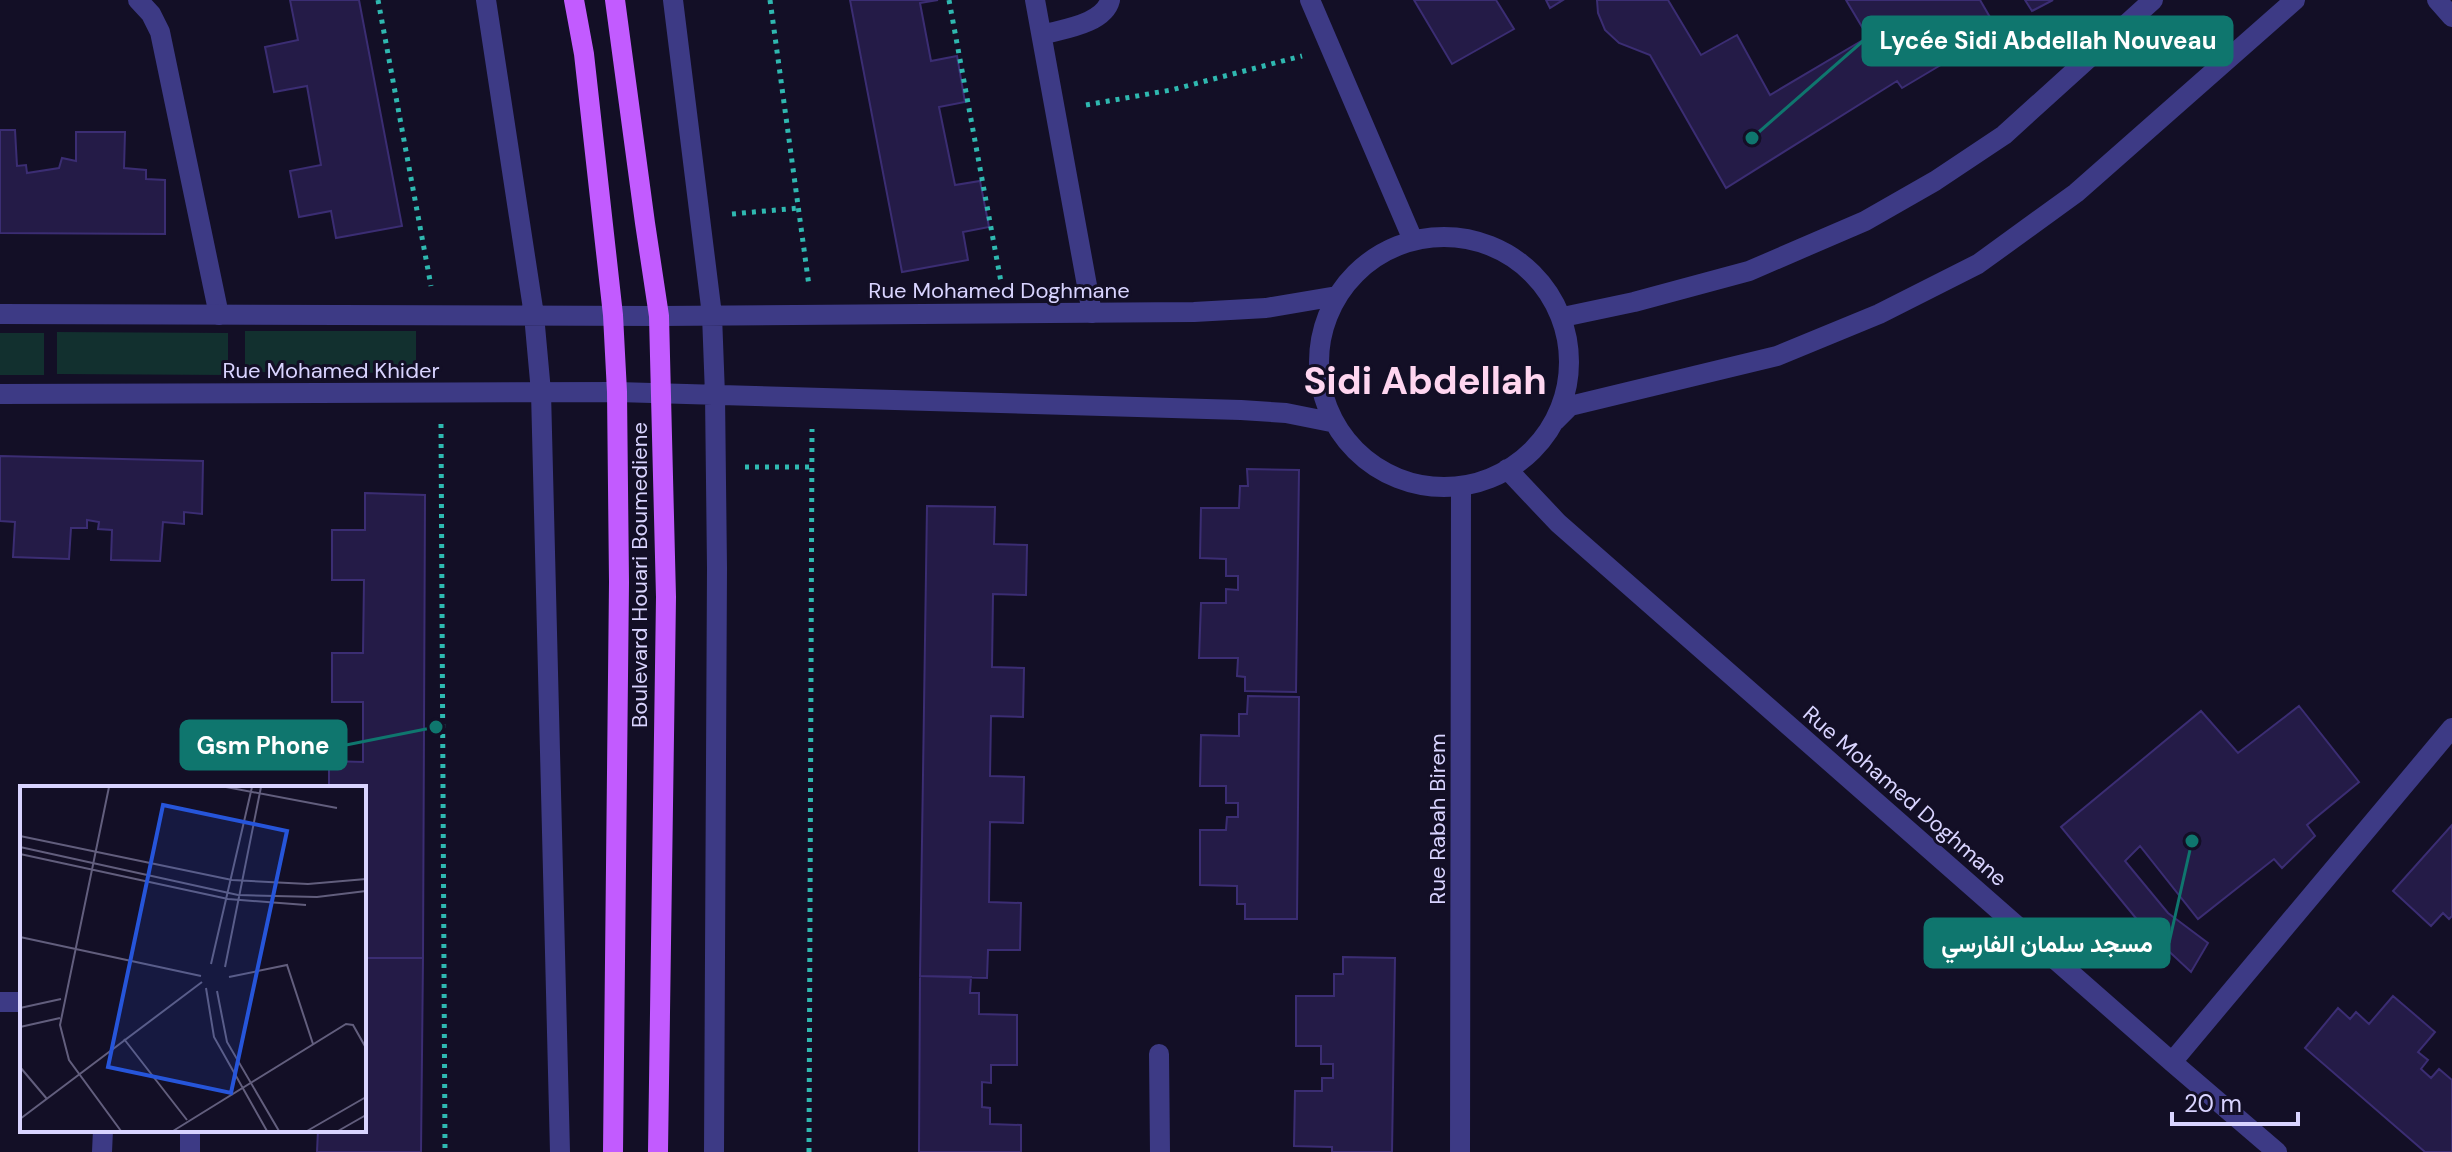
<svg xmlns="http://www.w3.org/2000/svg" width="2452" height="1152" viewBox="0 0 2452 1152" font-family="'DM Sans',Vazirmatn,sans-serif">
<rect width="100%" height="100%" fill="#130f26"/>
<!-- green -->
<path fill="#12302f" d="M 245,331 L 416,331 L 416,373 L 245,372 Z
M 57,332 L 228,333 L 228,375 L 57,374 Z
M 0,333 L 44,333 L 44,375 L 0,375 Z"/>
<!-- building -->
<path fill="#241b47" stroke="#3b2d73" stroke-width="2" d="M 290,0 L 359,0 L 402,226 L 336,238 L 331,211 L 299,217 L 290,171 L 321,165 L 307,86 L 274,92 L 265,47 L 298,40 Z
M 850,0 L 938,0 L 920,3 L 931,61 L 957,56 L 965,102 L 939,107 L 955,185 L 980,181 L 989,227 L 963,232 L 968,260 L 902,272 Z
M 1414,0 L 1496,0 L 1514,29 L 1452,64 Z
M 1546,0 L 1563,0 L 1550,8 Z
M 1597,0 L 1668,0 L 1701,55 L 1737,35 L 1770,95 L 1868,37 L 1846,0 L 1980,0 L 1998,31 L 1902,88 L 1897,81 L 1726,188 L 1650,55 L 1619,43 L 1605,30 L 1598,13 Z
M 2025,0 L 2053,0 L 2032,11 Z
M 0,130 L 15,130 L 17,166 L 26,165 L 27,173 L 59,168 L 62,158 L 76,161 L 76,132 L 125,132 L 124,168 L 146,170 L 146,179 L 165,180 L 165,234 L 0,233 Z
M 0,456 L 203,461 L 202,514 L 184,512 L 184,524 L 163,522 L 160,561 L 111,560 L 112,530 L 98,529 L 99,522 L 87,520 L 87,528 L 71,528 L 69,559 L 13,557 L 15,522 L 0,521 Z
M 1247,469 L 1299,470 L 1296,692 L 1245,691 L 1245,677 L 1237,676 L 1238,658 L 1199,658 L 1201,603 L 1226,603 L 1226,589 L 1238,590 L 1238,576 L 1226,576 L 1226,559 L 1200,558 L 1201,508 L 1239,508 L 1240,486 L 1248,486 Z
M 365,493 L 425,495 L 423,958 L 364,958 L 364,788 L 329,788 L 329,761 L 363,762 L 363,702 L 332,702 L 332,653 L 363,653 L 364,580 L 332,580 L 332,530 L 365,530 Z
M 927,506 L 995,507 L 994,544 L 1027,545 L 1026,595 L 993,594 L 992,667 L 1024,668 L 1023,717 L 991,716 L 990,776 L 1024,777 L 1023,823 L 990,822 L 989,902 L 1021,903 L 1020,950 L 988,950 L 987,978 L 920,976 Z
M 1248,696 L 1299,697 L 1297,919 L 1245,919 L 1245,904 L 1237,904 L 1237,886 L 1200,885 L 1200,830 L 1226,830 L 1227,817 L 1238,817 L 1238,803 L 1226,803 L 1226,786 L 1200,786 L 1201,735 L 1239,736 L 1239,714 L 1247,714 Z
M 2299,706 L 2359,782 L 2307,825 L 2315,836 L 2282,868 L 2274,859 L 2198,919 L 2140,846 L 2125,861 L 2168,913 L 2208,943 L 2191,972 L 2144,928 L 2061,827 L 2201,711 L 2238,753 Z
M 2452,825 L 2452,916 L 2449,919 L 2443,913 L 2431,926 L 2393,891 Z
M 1343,957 L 1395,958 L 1392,1152 L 1332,1152 L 1332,1147 L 1294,1146 L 1295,1091 L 1322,1091 L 1322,1078 L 1333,1078 L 1333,1064 L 1321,1064 L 1321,1046 L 1296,1046 L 1296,996 L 1334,996 L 1334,974 L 1343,974 Z
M 364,958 L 423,958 L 421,1152 L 317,1152 L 318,1130 L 364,1130 Z
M 920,976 L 971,977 L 970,993 L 979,993 L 979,1014 L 1017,1015 L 1017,1065 L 991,1065 L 991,1083 L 982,1082 L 982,1107 L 990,1108 L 990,1124 L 1021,1125 L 1021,1152 L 919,1152 Z
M 2393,996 L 2435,1032 L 2418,1052 L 2428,1060 L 2421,1069 L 2431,1078 L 2439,1069 L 2452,1080 L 2452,1152 L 2425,1152 L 2305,1048 L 2338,1008 L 2350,1019 L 2356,1012 L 2369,1024 Z"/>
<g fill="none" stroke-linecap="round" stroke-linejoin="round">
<!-- path -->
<path stroke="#2fb8b0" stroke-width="5" stroke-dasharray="4 6" stroke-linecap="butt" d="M 378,0 L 431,286
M 770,0 L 809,286
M 949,0 L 1001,282
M 1086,105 L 1171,90 L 1302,56
M 732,214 L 799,208
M 441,424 L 445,1152
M 745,467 L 812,467
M 809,1152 L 812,429"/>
<!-- lane -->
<path stroke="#3d3a85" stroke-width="20" d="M 138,0 L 151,14 L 160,32 L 219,315
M 1035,0 L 1092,313
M 1042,35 C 1062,29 1104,24 1110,0
M 0,1002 L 22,1002
M 1159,1054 L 1160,1152
M 190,1130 L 190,1152
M 102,1152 L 103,1130"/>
<!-- street -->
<path stroke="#3d3a85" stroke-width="20" d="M 486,0 L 534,315 L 541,392 L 560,1152
M 673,0 L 712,315 L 715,395 L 717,568 L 714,1152
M 1310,0 L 1413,240
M 2437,0 L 2452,17
M1319 362a125 125 0 1 1 250 0a125 125 0 1 1-250 0Z
M 0,314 L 659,316 L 1194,312 L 1266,308 L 1337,296
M 1563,317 L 1634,302 L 1749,271 L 1865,221 L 1935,181 L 2004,135 L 2153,0
M 0,394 L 617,392 L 1241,410 L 1286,413 L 1331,422
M 1555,421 L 1570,406 L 1777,356 L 1879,314 L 1978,264 L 2076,193 L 2295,0
M 1507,469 L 1558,523 L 2172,1062 L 2277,1152
M 2172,1062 L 2452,728
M 1460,1152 L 1461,487"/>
<!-- primary -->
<path stroke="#c25bff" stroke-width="20" d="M 574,0 L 584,54 L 613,315 L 617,392 L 619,582 L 613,1152
M 615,0 L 645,223 L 659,316 L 666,597 L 658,1152"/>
</g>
<g text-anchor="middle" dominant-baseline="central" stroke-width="6" stroke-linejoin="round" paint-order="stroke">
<!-- street labels -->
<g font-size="22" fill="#d9d4ff" stroke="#130f26">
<text x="999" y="290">Rue Mohamed Doghmane</text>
<text x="331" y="370">Rue Mohamed Khider</text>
<text transform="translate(639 575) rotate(-90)">Boulevard Houari Boumediene</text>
<text transform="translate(1905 796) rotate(41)">Rue Mohamed Doghmane</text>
<text transform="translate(1437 819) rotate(-90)">Rue Rabah Birem</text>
</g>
<!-- town labels -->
<g font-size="38" font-weight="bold" fill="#ffd6f0" stroke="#130f26">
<text x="1425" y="381">Sidi Abdellah</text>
</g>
</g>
<!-- overview -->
<g transform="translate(20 786)">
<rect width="346" height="346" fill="#130f26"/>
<path fill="none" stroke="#625e7d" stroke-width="2" d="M 89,1 L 40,239 L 49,274 L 101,345M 206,1 L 317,22M 0,50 L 212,94 L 288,98 L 346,93M 0,61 L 218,109 L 297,111 L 346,105M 0,68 L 208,113 L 286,119M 0,151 L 181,190M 191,178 L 232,1M 205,181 L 241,1M 209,191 L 267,179 L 293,258M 186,202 L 194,251 L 247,345M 197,205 L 207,256 L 259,345M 0,222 L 41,213M 0,241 L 40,232M 104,253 L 167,334M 0,281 L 27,313M 0,333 L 182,196M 153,345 L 326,238 L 333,239 L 346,262M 287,345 L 346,311M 318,345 L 346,329"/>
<path fill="#2655da" fill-opacity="0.15" stroke="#2655da" stroke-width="4" d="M 143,19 L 267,45 L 211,307 L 88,281 Z"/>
<rect width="346" height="346" fill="none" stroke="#d9d4ff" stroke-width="4"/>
</g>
<!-- callouts -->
<path fill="none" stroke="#0f766e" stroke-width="3" d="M1752 138L1863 41M436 727L346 745M2192 841L2169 943"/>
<g fill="#0f766e" stroke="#130f26" stroke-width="3">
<circle cx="1752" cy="138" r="8"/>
<circle cx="436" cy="727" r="8"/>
<circle cx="2192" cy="841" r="8"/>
</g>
<g fill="#0f766e" stroke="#0f766e" stroke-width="3">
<rect x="1863" y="17" width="369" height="48" rx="8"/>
<rect x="181" y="721" width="165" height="48" rx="8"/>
<rect x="1925" y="919" width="244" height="48" rx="8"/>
</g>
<g font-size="24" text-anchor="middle" font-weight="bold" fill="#fff">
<text x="2048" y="49">Lycée Sidi Abdellah Nouveau</text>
<text x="263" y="754">Gsm Phone</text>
<text x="2047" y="952">مسجد سلمان الفارسي</text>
</g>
<!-- scale -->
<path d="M2172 1112v12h126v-12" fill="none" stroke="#d9d4ff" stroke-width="4"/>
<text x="2184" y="1112" font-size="24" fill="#d9d4ff" stroke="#130f26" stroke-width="6" paint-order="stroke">20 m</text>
</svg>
